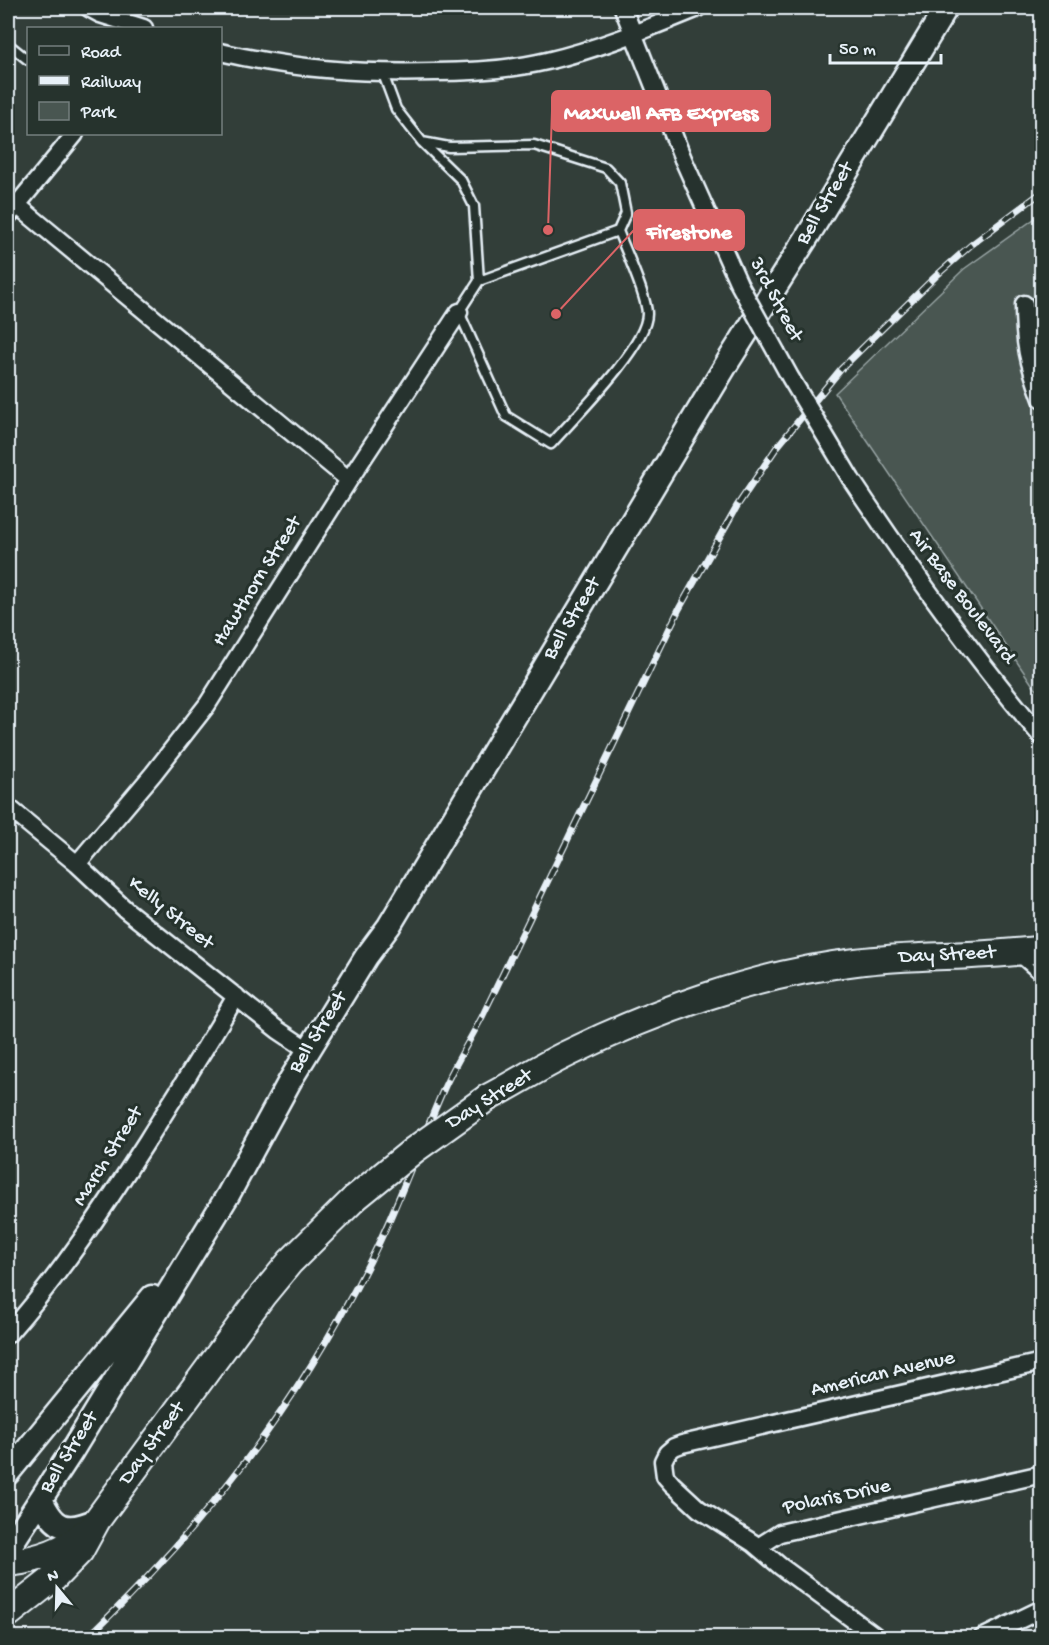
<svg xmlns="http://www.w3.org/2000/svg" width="1049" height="1645" viewBox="0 0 1049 1645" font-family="'Gochi Hand',sans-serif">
<rect width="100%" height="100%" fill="#323e39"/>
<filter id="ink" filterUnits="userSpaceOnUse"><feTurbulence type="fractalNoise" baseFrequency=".0167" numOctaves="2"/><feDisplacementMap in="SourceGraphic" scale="12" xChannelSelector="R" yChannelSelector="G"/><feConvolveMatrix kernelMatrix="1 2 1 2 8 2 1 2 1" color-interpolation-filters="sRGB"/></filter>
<g filter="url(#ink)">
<!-- green -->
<path fill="#495651" stroke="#98a4a4" stroke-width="1.5" d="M 1041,214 L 1041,693 L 1034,687 L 835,393 L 964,269 Z"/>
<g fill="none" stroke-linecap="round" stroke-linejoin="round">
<defs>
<path id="service" d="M 8,44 L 28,60
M 383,74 L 396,109 L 422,142 L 449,147 L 534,145 L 606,168 L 620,183 L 626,213 L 618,231 C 625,249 647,297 647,314 C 647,346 573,419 551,444 L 506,416 L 459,312 L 479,281 L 474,206 L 461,180 L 422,142
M 479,281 L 618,231
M 1018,957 L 1042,978"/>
<path id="minor" d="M 89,8 L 100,14 L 144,28
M 623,8 L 683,159
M 220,52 C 294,69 358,74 434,72 C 472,72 509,70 547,61 C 599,49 649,28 698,8
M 17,205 L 349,480
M 8,216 L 75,134
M 1024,304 C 1024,343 1028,362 1042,399
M 851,479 C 910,568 972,655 1042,737
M 8,807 L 77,864 L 126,910 L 278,1030 L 308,1050
M 77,864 L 153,774 L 207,705 L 349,480 L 459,312
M 8,1334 C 61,1274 104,1208 147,1141 C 177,1093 208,1045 236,996
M 758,1547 L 780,1533 L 1042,1474
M 878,1638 L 780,1566 L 753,1543 L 699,1509 L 672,1484 L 665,1476 L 663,1461 L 667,1453 L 674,1447 L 682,1444 L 1042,1362
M 982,1638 L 1042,1609"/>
<path id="secondary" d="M 8,1473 L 152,1297
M 41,1499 C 55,1530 67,1533 97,1520
M 8,1549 L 72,1451 L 228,1195 L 291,1079 L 366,957 L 389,926 L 729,360 L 809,234 L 946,8"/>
<path id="primary" d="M 487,1098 C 514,1084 540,1067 567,1054 C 654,1011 759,973 856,962 C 917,954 980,958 1042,949
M 8,1563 C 34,1560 64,1552 84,1533
M 8,1614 L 54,1578 L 80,1551 L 97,1520 L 262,1296 L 290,1262 L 355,1198"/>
</defs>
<!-- service casing -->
<use href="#service" stroke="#e8f1f8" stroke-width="13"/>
<!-- minor casing -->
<use href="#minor" stroke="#e8f1f8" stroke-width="21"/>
<!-- secondary casing -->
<use href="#secondary" stroke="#e8f1f8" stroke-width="27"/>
<!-- primary casing -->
<use href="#primary" stroke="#e8f1f8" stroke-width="30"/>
<!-- service -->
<use href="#service" stroke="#26332d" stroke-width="8"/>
<!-- minor -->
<use href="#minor" stroke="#26332d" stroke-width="16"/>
<!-- secondary -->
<use href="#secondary" stroke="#26332d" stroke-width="22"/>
<!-- primary -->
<use href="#primary" stroke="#26332d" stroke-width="26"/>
<defs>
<path id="rail" d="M 87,1638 C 205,1525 296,1407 370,1261 C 399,1205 419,1144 445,1086 C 456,1062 470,1040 482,1017 L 679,609 L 737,506 L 777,447 L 841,369 L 936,276 L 971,245 L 1042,192"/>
</defs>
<!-- rail casing -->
<use href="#rail" stroke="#e8f1f8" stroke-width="7"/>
<!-- rail -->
<use href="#rail" stroke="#26332d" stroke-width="4.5" stroke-dasharray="14" stroke-linecap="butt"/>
<defs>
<path id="minor-bridge" d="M 683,159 L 739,284 L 790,377 L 851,479"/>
<path id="primary-bridge" d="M 355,1198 L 414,1150 L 487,1098"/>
</defs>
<!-- minor-bridge casing -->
<use href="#minor-bridge" stroke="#e8f1f8" stroke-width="21" stroke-linecap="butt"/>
<!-- primary-bridge casing -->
<use href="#primary-bridge" stroke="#e8f1f8" stroke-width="30" stroke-linecap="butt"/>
<!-- minor-bridge -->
<use href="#minor-bridge" stroke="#26332d" stroke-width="16"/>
<!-- primary-bridge -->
<use href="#primary-bridge" stroke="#26332d" stroke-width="26"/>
</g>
</g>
<g text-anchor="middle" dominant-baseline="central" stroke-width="6" stroke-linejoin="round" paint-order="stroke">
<!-- street labels -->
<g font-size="21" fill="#e8f1f8" stroke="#26332d">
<text transform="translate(826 204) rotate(-59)">Bell Street</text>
<text transform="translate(775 300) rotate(62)">3rd Street</text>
<text transform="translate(258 582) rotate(-58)">Hawthorn Street</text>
<text transform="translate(961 597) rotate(53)">Air Base Boulevard</text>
<text transform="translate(573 619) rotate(-59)">Bell Street</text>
<text transform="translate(170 914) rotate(39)">Kelly Street</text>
<text transform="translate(947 956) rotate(-3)">Day Street</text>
<text transform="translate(319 1033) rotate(-58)">Bell Street</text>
<text transform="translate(490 1100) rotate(-32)">Day Street</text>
<text transform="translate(109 1157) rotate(-58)">March Street</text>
<text transform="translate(883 1375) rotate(-13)">American Avenue</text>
<text transform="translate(153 1444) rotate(-54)">Day Street</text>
<text transform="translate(70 1453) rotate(-58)">Bell Street</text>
<text transform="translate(837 1498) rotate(-12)">Polaris Drive</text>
</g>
</g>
<!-- callouts -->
<path fill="none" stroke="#db6466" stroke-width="2" d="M548 230L552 111M556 314L634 230"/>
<g fill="#db6466" stroke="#26332d" stroke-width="2">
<circle cx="548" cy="230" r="6"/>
<circle cx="556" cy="314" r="6"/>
</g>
<g fill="#db6466" stroke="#db6466" stroke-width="2">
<rect x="552" y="91" width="218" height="40" rx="6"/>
<rect x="634" y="210" width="110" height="40" rx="6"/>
</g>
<g font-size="22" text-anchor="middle" font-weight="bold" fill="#fff">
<text x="661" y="119">Maxwell AFB Express</text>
<text x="689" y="238">Firestone</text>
</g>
<!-- margin -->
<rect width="1049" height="1645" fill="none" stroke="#26332d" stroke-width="30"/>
<rect x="15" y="15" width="1019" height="1615" fill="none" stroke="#e8f1f8" stroke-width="2" filter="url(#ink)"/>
<!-- legend -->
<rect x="27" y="27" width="195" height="108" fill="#26332d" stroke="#747f7e" stroke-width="1.5"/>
<rect x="39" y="46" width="30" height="9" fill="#26332d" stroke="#747f7e" stroke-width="1.5"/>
<text x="81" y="57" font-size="18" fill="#e8f1f8">Road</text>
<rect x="39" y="76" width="30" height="9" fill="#e8f1f8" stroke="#747f7e" stroke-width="1.5"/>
<text x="81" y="87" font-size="18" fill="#e8f1f8">Railway</text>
<rect x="39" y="102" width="30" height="18" fill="#495651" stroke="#747f7e" stroke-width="1.5"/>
<text x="81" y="117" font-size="18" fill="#e8f1f8">Park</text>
<!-- north arrow -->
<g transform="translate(57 1588) rotate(341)" stroke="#26332d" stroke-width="4.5" paint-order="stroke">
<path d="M0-4.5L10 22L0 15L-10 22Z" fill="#e8f1f8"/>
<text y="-9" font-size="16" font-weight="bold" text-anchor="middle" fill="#e8f1f8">N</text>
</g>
<!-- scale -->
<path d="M830 54v9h111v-9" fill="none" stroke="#e8f1f8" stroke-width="3"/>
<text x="839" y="54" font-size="18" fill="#e8f1f8" stroke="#26332d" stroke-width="4.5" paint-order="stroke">50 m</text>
</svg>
